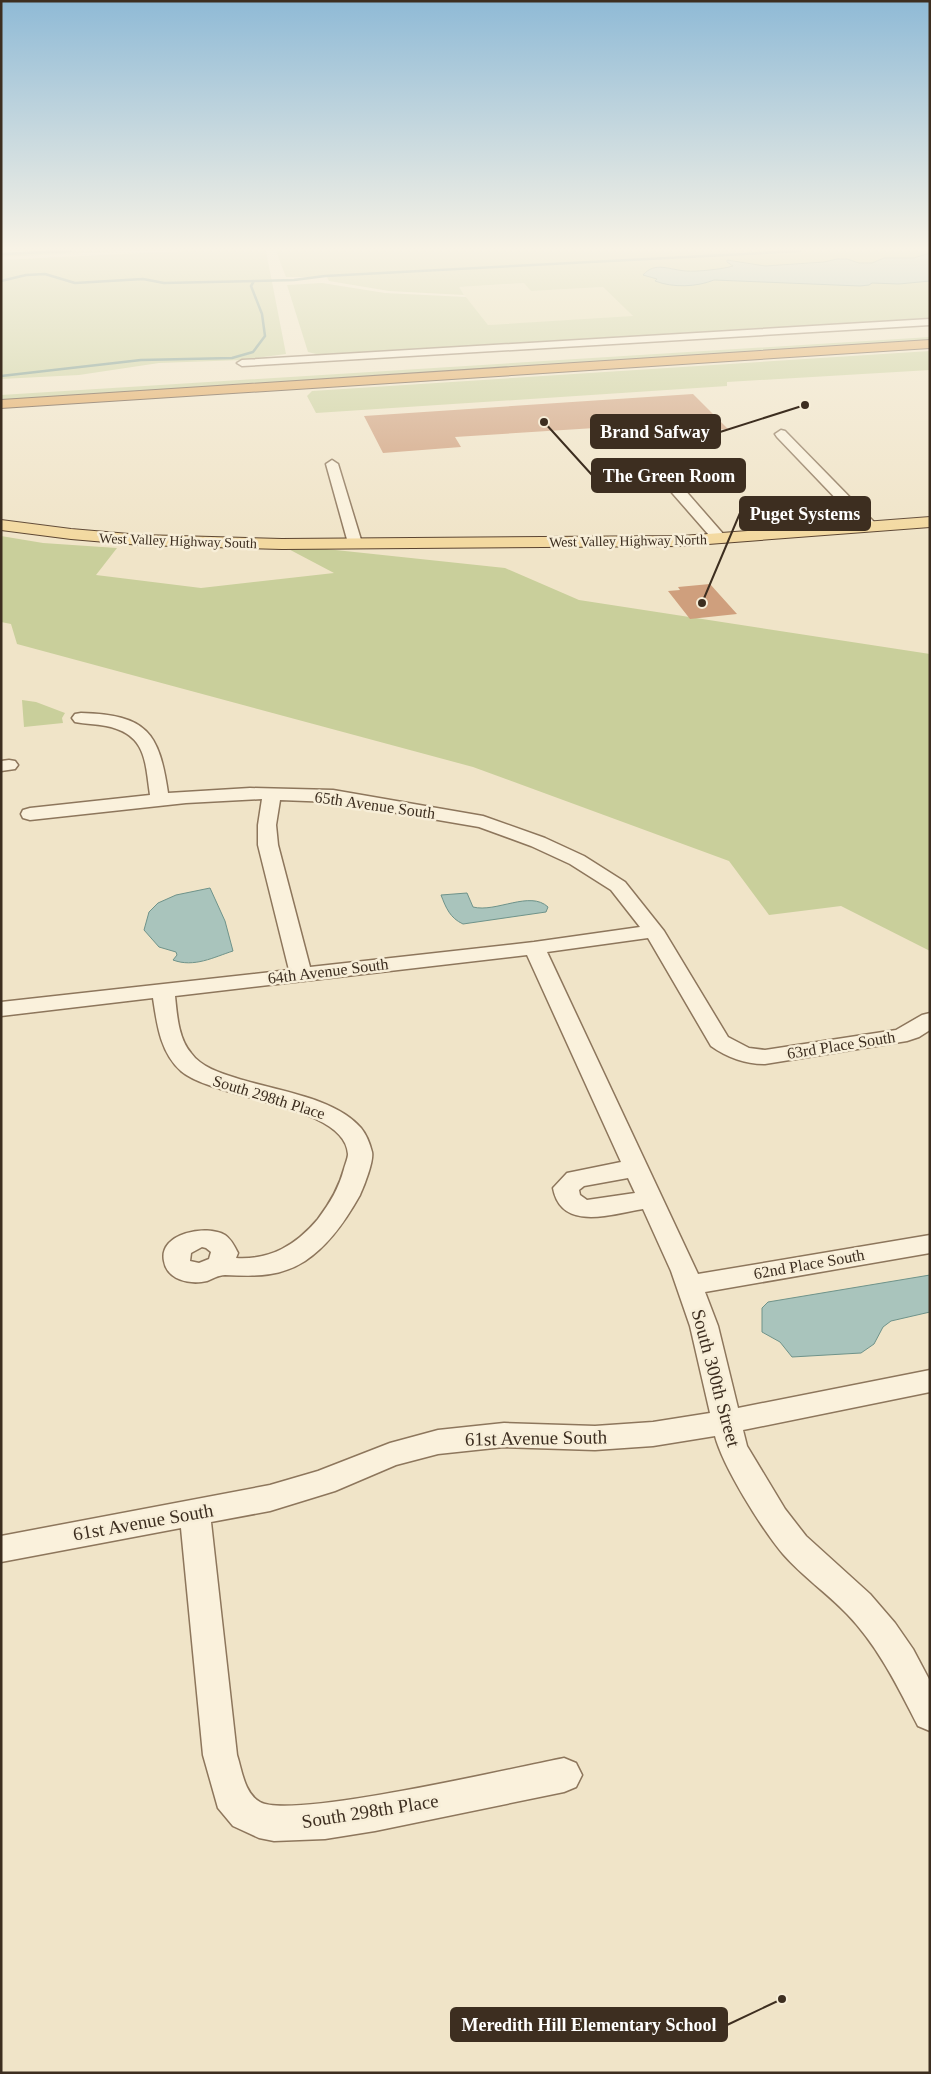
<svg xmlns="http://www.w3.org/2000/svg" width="931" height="2074" viewBox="0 0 931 2074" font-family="Georgia,serif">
<rect width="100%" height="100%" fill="#f0e4c8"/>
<!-- farmland -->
<path fill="#e6deb5" d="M 525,283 L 531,291 L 603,287 L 634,317 L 488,325 L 458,287 Z"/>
<!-- green -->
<path fill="#c9cf9b" d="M 41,251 L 123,251 L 1,257 L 1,253 Z
M 183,251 L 266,251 L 286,354 L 242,360 L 159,363 L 79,375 L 1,379 L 1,260 Z
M 276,251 L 930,251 L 930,318 L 320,355 L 308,352 L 287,285 L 322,283 L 385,293 L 466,297 L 488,325 L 633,316 L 603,287 L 531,291 L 524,283 L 459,287 L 464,295 L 389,291 L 329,281 L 327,277 L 286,277 Z
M 930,337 L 930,341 L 1,400 L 1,395 Z
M 930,351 L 930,370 L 727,382 L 727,386 L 316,413 L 307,396 L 312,391 Z
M 1,536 L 43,543 L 117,548 L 96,575 L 201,588 L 334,573 L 279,544 L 505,568 L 579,600 L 930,654 L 930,951 L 841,906 L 769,915 L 729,861 L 473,767 L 17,644 L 11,624 L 1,622 Z
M 22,700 L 36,702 L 65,713 L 62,718 L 63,723 L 24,727 Z"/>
<!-- water -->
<path fill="#a9c4bc" stroke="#6f938a" d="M 930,253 L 930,281 L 899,284 L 872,283 L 869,285 L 860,286 L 714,280 C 697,287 673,288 655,281 L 657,279 L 643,275 C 655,261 670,270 686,271 C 696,272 724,269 733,266 L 727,262 L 727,260 L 765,266 L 824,262 L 837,259 L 847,259 L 859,263 L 872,263 L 884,258 L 914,258 Z
M 210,888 L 225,921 L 233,951 C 214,957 194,968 173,960 L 177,955 L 176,952 L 159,947 L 144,930 L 149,912 L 158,903 L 176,895 Z
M 467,893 L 473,907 C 496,913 530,890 548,907 L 546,912 L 463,924 C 450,918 446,908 441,895 Z
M 930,1275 L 930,1312 L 891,1321 L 883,1327 L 874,1344 L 861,1353 L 792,1357 L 780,1342 L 762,1332 L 762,1308 L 768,1302 Z"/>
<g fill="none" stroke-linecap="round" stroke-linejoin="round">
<!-- stream -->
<path stroke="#6f938a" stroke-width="2.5" d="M 1,254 L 71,251
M 1,281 L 26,275 L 45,274 L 75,283 L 143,279 L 164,283 L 294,280 L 325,276 L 800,251
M 1,376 L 141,360 L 232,358 L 253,352 L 265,336 L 262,314 L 251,286 L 254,281"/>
</g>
<!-- building -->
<path fill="#cf9f7d" d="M 693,394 L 728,429 L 603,437 L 595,428 L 455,437 L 461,447 L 383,453 L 364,416 Z
M 710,584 L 737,614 L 690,619 L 668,591 L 680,590 L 678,587 Z"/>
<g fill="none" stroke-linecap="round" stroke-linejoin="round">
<defs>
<path id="minor" d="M 930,319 L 930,325 L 242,366 L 237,363 L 242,360 Z
M 781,430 L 785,431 L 876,524 L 878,527 L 876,530 L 866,530 L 777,437 L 775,434 Z
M 332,460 L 338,464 L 362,543 L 360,546 L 355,547 L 348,543 L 326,464 Z
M 665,472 L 670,473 L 725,536 L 727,539 L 725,542 L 715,542 L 660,479 L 659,476 Z
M 81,713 C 147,715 159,732 168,793 L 250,788 L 333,790 L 483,816 L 545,838 L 584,856 L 625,882 L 664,931 L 728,1037 L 749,1048 L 765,1050 L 896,1030 L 922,1015 L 930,1013 L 930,1030 L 919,1037 L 907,1041 L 765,1064 C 745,1064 728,1058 711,1046 L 648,938 L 547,952 L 698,1274 L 930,1235 L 930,1253 L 705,1292 L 718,1326 L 738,1408 L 930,1370 L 930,1392 L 743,1430 L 747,1446 L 785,1509 L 806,1536 L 870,1594 L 895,1623 L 913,1649 L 930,1681 L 930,1731 L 918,1726 C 898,1687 878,1646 847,1614 C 827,1593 802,1576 783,1554 C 762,1529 723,1467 715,1436 L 653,1446 L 595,1450 L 504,1447 L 438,1454 L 396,1465 L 335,1491 L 270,1511 L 211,1522 L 237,1755 C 242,1770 244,1793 260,1802 C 291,1820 517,1767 564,1758 L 576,1763 L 582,1775 L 576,1787 L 564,1792 L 375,1831 L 325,1839 L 274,1841 L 259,1838 L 233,1826 L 218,1808 L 203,1755 L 181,1528 L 1,1562 L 1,1536 L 270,1485 L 318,1471 L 390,1443 L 438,1430 L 504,1423 L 595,1426 L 653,1422 L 710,1413 L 690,1326 L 671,1271 L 643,1209 C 612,1214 561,1232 553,1188 L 567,1173 L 621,1162 L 527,955 L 175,996 C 177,1014 178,1038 191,1053 C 201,1067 220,1073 236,1078 C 273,1090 335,1097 361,1128 C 366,1134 370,1144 372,1152 C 374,1161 364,1186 360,1195 C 346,1220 329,1245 305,1261 C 278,1278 254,1276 225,1275 C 219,1275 212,1279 207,1281 C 190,1285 167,1280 164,1261 C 158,1233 207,1224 225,1235 C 231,1239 235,1247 238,1253 L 236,1258 C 271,1260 296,1245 318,1219 C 330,1203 339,1188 344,1169 C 345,1165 348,1158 348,1154 C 345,1104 215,1100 181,1071 C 160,1052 157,1024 153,998 L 1,1016 L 1,1002 L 289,970 L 258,845 L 258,825 L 262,799 L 186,803 L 30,820 L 23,818 L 21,814 L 23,810 L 30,808 L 150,795 C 145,762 147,734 106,726 C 96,724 85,724 75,722 L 72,718 L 75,714 ZM 280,800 L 333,802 L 479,827 L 531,846 L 570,864 L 611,890 L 640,927 L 534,942 L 310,967 L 278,845 L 276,825 ZM 628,1178 L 635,1193 L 587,1200 L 580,1195 L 579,1190 L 584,1186 ZM 202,1247 L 206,1248 L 211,1252 L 209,1259 L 199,1263 L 190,1261 L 191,1253 Z
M 9,760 L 15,761 L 18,765 L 15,769 L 1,771 L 1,761 Z"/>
<path id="major" d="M 930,517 L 930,527 L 682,546 L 282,549 L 141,545 L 71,539 L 1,530 L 1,520 L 71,529 L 141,535 L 282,539 L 682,536 Z"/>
<path id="highway" d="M 930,340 L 930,348 L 1,408 L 1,400 Z"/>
</defs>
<!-- minor casing -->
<use href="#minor" stroke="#8d765c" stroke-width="3"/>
<!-- major casing -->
<use href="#major" stroke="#5b4430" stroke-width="2"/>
<!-- highway casing -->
<use href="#highway" stroke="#5b4430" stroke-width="2"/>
<!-- minor -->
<use href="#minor" fill="#faf1dc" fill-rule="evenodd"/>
<!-- major -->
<use href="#major" fill="#f3d9a0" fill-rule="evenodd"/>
<!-- highway -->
<use href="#highway" fill="#e0a458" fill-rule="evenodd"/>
</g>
<!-- sky -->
<linearGradient id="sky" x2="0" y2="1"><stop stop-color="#8fbad6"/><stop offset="0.46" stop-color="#f8f3e6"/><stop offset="1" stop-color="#f8f3e6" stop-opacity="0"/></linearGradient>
<rect width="931" height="541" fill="url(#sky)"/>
<g text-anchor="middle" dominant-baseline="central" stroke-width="5" stroke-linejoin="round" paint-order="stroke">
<!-- far-street labels -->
<g font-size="14" fill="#3d2e20" stroke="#f7eed8">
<text transform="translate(178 541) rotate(2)">West Valley Highway South</text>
<text transform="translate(628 541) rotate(-1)">West Valley Highway North</text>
</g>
<!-- street labels -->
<g font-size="16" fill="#3d2e20" stroke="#f7eed8">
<text transform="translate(375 805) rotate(8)">65th Avenue South</text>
<text transform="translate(328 971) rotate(-7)">64th Avenue South</text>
<text transform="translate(841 1045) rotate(-9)">63rd Place South</text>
<text transform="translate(269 1097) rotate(17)">South 298th Place</text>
<text transform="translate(809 1264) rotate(-10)">62nd Place South</text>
</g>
<!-- near-street labels -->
<g font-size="19" fill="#3d2e20" stroke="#f7eed8">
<text transform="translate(716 1378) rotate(75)">South 300th Street</text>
<text transform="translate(536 1438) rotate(-1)">61st Avenue South</text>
<text transform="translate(143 1522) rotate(-10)">61st Avenue South</text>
<text transform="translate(370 1811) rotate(-9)">South 298th Place</text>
</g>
</g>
<!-- callouts -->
<path fill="none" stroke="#3d2e20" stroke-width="2" d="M805 405L720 432M544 422L592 475M702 603L740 513M782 1999L727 2025"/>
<g fill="#3d2e20" stroke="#f7eed8" stroke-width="2">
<circle cx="805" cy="405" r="5"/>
<circle cx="544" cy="422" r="5"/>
<circle cx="702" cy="603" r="5"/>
<circle cx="782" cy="1999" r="5"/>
</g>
<g fill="#3d2e20" stroke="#3d2e20" stroke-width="2">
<rect x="591" y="415" width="129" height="33" rx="5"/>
<rect x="592" y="459" width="153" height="33" rx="5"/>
<rect x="740" y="497" width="130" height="33" rx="5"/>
<rect x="451" y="2008" width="276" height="33" rx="5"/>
</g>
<g font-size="18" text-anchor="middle" font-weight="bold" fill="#fff">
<text x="655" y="438">Brand Safway</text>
<text x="669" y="482">The Green Room</text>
<text x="805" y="520">Puget Systems</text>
<text x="589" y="2031">Meredith Hill Elementary School</text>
</g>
<!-- border -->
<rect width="931" height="2074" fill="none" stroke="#3d2e20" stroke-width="5"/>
</svg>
